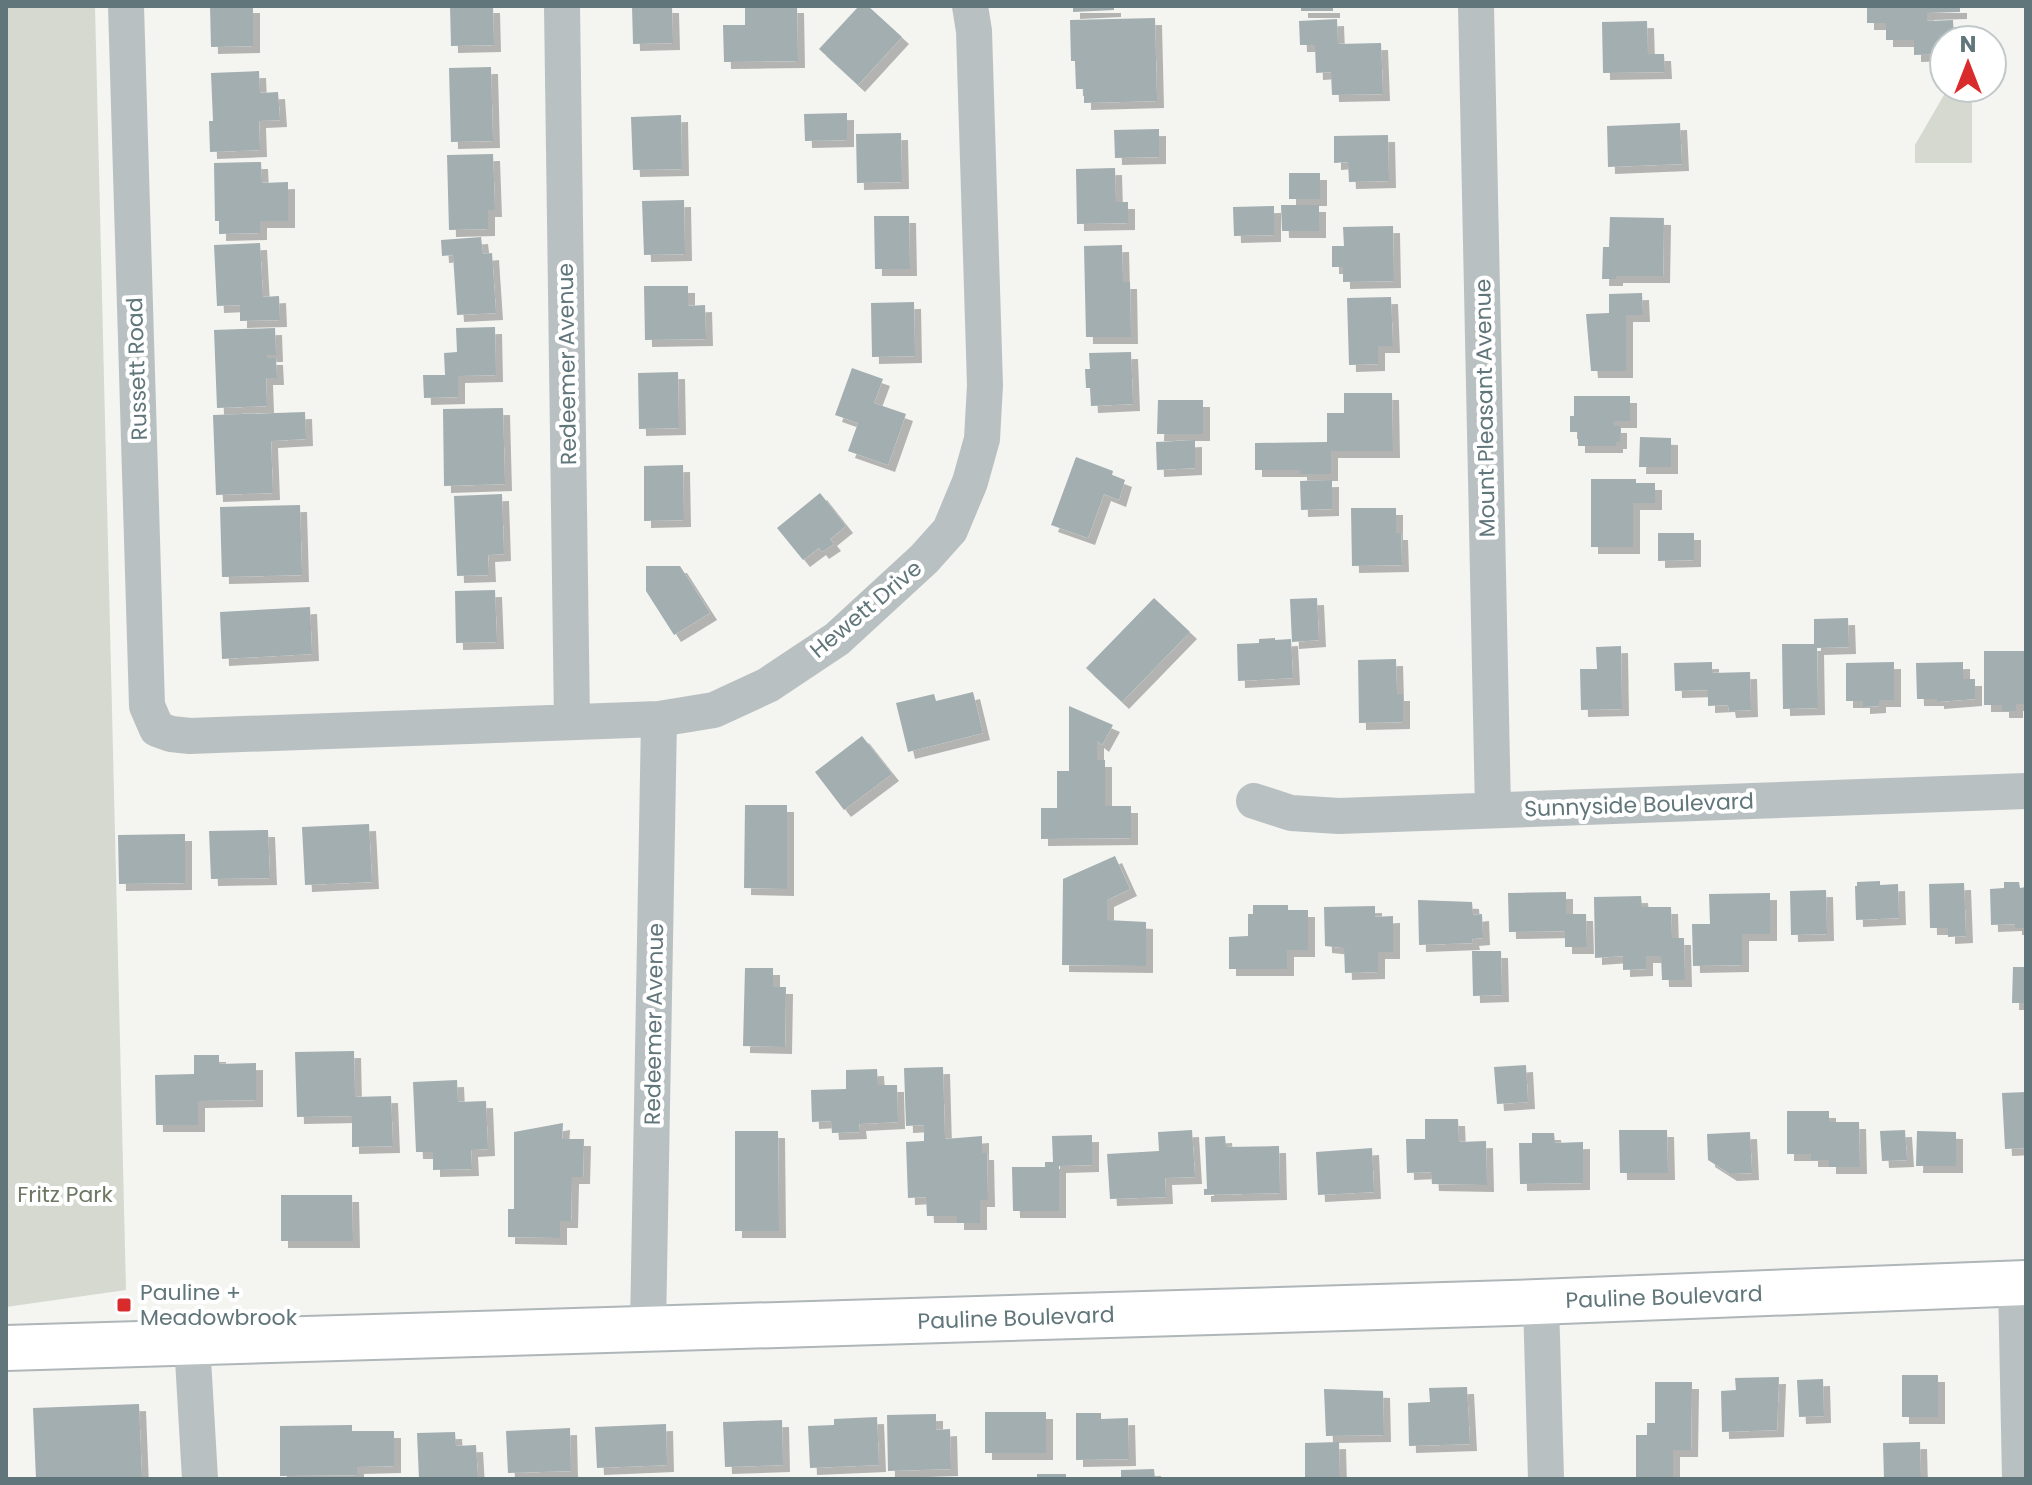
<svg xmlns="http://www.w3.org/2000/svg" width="2032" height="1485" viewBox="0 0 2032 1485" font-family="Poppins,sans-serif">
<defs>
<filter id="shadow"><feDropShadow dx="7" dy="7" stdDeviation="0" flood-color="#0004"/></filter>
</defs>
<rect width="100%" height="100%" fill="#f4f4f1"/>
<!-- green -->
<path fill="#d5d9d0" d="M 6,6 L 95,6 L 126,1290 L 6,1307 Z
M 1948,88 L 1972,88 L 1972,163 L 1915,163 L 1915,145 Z"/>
<!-- building -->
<path fill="#a3aeb0" filter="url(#shadow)" d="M 210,6 L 253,6 L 253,46 L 211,47 Z
M 450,6 L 493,6 L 494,45 L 451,46 Z
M 632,6 L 672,6 L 673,43 L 633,44 Z
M 745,6 L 797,6 L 798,61 L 724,62 L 723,25 L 745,25 Z
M 859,6 L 868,6 L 902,37 L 858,85 L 819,49 Z
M 1073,6 L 1114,6 L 1114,10 L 1073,12 Z
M 1301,6 L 1333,6 L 1333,11 L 1301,11 Z
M 1867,6 L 1960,6 L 1960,12 L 1927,13 L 1927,21 L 1953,20 L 1954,40 L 1944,40 L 1943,54 L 1914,55 L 1914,40 L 1886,40 L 1886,23 L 1867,23 Z
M 1155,18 L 1157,101 L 1084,103 L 1084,89 L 1076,89 L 1075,61 L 1071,61 L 1070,20 Z
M 1337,19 L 1338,44 L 1381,43 L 1383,94 L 1332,95 L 1331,72 L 1316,73 L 1315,45 L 1300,45 L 1299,21 Z
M 1647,21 L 1648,54 L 1664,54 L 1665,72 L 1603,73 L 1602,22 Z
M 491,67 L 493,141 L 451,142 L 449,68 Z
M 259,71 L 260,93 L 278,92 L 280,120 L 259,121 L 260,150 L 210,152 L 209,121 L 213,121 L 211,73 Z
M 847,113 L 847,140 L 805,141 L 804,114 Z
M 681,115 L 682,169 L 633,170 L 631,117 Z
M 1680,123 L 1682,164 L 1608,167 L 1607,126 Z
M 1159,129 L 1159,157 L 1115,158 L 1114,130 Z
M 901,133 L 902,182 L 857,183 L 856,134 Z
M 1388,135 L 1389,181 L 1349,182 L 1348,162 L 1334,163 L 1334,136 Z
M 493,154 L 495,210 L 488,210 L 488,229 L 449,230 L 447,155 Z
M 261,162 L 262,183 L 288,182 L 288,221 L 260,221 L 260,233 L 219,234 L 219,221 L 215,221 L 214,163 Z
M 1115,168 L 1116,202 L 1128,202 L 1128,223 L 1077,224 L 1076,169 Z
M 1289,173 L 1320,173 L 1320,199 L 1289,199 Z
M 684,200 L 685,254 L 644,255 L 642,201 Z
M 1281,205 L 1319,205 L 1319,231 L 1282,231 Z
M 1274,206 L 1274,235 L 1234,236 L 1233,207 Z
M 874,216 L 909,216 L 910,269 L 875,269 Z
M 1610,217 L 1664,218 L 1663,276 L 1616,276 L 1616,279 L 1602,279 L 1603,247 L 1609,247 Z
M 1393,226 L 1394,281 L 1343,282 L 1343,267 L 1332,267 L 1332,246 L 1344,246 L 1343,227 Z
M 481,237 L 483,254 L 492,253 L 496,313 L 457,315 L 453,255 L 442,256 L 441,240 Z
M 260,243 L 263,297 L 279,296 L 280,320 L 240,321 L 240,305 L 217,306 L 214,245 Z
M 1122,245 L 1123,282 L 1130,282 L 1131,337 L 1086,337 L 1084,246 Z
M 644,286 L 688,286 L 688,306 L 705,305 L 706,339 L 645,340 Z
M 1642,293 L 1643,315 L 1626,315 L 1626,371 L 1591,371 L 1586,314 L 1609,313 L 1609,294 Z
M 1391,297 L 1393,346 L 1378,346 L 1378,364 L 1349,365 L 1347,298 Z
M 914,302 L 915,356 L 872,357 L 871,303 Z
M 495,327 L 496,375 L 458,376 L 458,397 L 424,398 L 423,375 L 445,375 L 444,353 L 457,352 L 456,328 Z
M 275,328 L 276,355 L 267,355 L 267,358 L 276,358 L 277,378 L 266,378 L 267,406 L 217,408 L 214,330 Z
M 1131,352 L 1133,404 L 1091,406 L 1090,388 L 1086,388 L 1085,369 L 1090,369 L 1089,353 Z
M 852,368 L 883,379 L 874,403 L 906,414 L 888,465 L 848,451 L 858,423 L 835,415 Z
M 678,372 L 679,428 L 639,429 L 638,373 Z
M 1344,393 L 1392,393 L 1393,451 L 1331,451 L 1331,474 L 1300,474 L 1300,470 L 1255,470 L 1255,443 L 1327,442 L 1327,413 L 1344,413 Z
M 1574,396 L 1630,396 L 1630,421 L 1614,421 L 1614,426 L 1620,426 L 1620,442 L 1616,442 L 1616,446 L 1578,446 L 1578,432 L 1570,432 L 1570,416 L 1574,416 Z
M 1158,400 L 1203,400 L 1203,434 L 1157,434 Z
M 503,408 L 505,484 L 444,486 L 443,409 Z
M 305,412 L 306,439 L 271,441 L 273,493 L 216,495 L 213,415 Z
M 1640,437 L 1671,438 L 1671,467 L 1639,467 Z
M 1195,440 L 1195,468 L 1157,470 L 1156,442 Z
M 1076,457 L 1113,471 L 1112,475 L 1125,480 L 1119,500 L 1104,494 L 1088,538 L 1051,525 Z
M 683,465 L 684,520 L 644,521 L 644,466 Z
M 1591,479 L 1636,479 L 1636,483 L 1655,483 L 1655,503 L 1633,503 L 1633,547 L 1591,547 Z
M 1332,480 L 1332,509 L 1301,510 L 1300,481 Z
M 820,493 L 846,526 L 830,539 L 834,544 L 822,552 L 819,548 L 803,560 L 777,528 Z
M 502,494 L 504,554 L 488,555 L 489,575 L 457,576 L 454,496 Z
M 300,505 L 302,575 L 222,577 L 220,507 Z
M 1351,508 L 1396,508 L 1396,533 L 1401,533 L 1402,565 L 1352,566 Z
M 1658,533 L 1694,533 L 1694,560 L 1658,561 Z
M 646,566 L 680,566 L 710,613 L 674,635 L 646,591 Z
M 495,590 L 497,642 L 456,643 L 455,591 Z
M 1154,598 L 1190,632 L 1122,702 L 1086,668 Z
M 1317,598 L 1319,640 L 1292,642 L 1290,599 Z
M 310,607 L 312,654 L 222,659 L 220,612 Z
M 1848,618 L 1849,647 L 1817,648 L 1818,708 L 1783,709 L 1782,644 L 1814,644 L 1814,619 Z
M 1275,638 L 1275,640 L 1291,639 L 1293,678 L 1238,681 L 1237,644 L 1259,643 L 1259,639 Z
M 1621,646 L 1622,709 L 1581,710 L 1580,669 L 1597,669 L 1596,647 Z
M 1984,651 L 2026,651 L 2026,704 L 2016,704 L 2016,711 L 2002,711 L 2002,705 L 1984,705 Z
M 1396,659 L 1397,694 L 1403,694 L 1403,722 L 1359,723 L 1358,660 Z
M 1712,662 L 1712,673 L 1750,672 L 1751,710 L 1729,711 L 1728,705 L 1708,706 L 1708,690 L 1675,691 L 1674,663 Z
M 1894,662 L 1894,700 L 1879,700 L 1879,706 L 1863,707 L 1863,701 L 1846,701 L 1846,663 Z
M 1963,662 L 1963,679 L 1975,679 L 1975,699 L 1937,702 L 1937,699 L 1917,699 L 1916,663 Z
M 973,692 L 983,733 L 908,752 L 896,703 L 934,694 L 936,701 Z
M 1069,706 L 1113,725 L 1102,745 L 1097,741 L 1097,760 L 1105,760 L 1105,806 L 1131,806 L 1131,838 L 1041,839 L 1041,808 L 1057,808 L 1057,771 L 1069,771 Z
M 862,736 L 892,774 L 844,810 L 815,772 Z
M 745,805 L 787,805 L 787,889 L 744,888 Z
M 369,824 L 372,882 L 305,885 L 302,827 Z
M 268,830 L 270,878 L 211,879 L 209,831 Z
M 185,834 L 185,883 L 119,884 L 118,835 Z
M 1115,856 L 1130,889 L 1107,900 L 1107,920 L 1146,922 L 1146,966 L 1062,965 L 1063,879 Z
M 1880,881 L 1880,885 L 1898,884 L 1899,918 L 1856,920 L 1855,886 L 1857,886 L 1857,882 Z
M 2004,882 L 2019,882 L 2020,888 L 2026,887 L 2026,928 L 2015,928 L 2015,924 L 1991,925 L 1990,889 L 2004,888 Z
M 1964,883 L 1966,936 L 1948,937 L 1948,928 L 1930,928 L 1929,884 Z
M 1826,890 L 1827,934 L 1791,935 L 1790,891 Z
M 1566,892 L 1566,914 L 1586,914 L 1587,947 L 1565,947 L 1565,931 L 1509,932 L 1508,893 Z
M 1770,893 L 1770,934 L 1742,934 L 1742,965 L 1693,966 L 1692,924 L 1710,924 L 1709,894 Z
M 1641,896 L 1642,907 L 1671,907 L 1672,938 L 1684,938 L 1685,980 L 1662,980 L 1661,956 L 1646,956 L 1646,969 L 1623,970 L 1623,956 L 1595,958 L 1594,897 Z
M 1418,900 L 1472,902 L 1473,915 L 1482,914 L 1483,938 L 1472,939 L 1473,943 L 1419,945 Z
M 1253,905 L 1288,905 L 1288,910 L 1308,910 L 1308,950 L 1287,950 L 1287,969 L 1229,969 L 1229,937 L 1248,936 L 1248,914 L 1253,914 Z
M 1375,906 L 1375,917 L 1393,916 L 1393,952 L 1378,952 L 1378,972 L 1345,973 L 1344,948 L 1325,946 L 1324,907 Z
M 1472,951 L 1501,951 L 1502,995 L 1473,996 Z
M 2013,967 L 2026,967 L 2026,1003 L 2012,1003 Z
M 745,968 L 773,968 L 773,987 L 786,987 L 785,1047 L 743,1046 Z
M 354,1051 L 355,1097 L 391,1096 L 393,1146 L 352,1147 L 352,1116 L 297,1117 L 295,1052 Z
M 194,1055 L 219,1055 L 219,1064 L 256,1063 L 256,1100 L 198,1101 L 198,1125 L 156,1125 L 155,1075 L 194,1074 Z
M 1526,1065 L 1528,1102 L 1497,1104 L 1494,1067 Z
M 943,1067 L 945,1139 L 982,1136 L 982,1153 L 987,1153 L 988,1200 L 980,1200 L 980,1223 L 957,1223 L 957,1216 L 927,1216 L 926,1197 L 908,1198 L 906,1142 L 924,1141 L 924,1125 L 906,1126 L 904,1068 Z
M 877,1069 L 878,1085 L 897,1085 L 898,1122 L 859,1124 L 860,1132 L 832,1133 L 831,1121 L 812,1122 L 811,1090 L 846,1089 L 846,1070 Z
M 457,1080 L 458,1102 L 486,1101 L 488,1149 L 471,1150 L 472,1169 L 433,1170 L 433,1152 L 416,1152 L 413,1082 Z
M 2026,1092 L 2026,1148 L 2005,1149 L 2002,1093 Z
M 1787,1111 L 1829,1111 L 1829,1122 L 1859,1122 L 1860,1167 L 1829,1167 L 1829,1160 L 1811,1160 L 1811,1154 L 1787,1154 Z
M 1425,1119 L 1458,1119 L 1459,1142 L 1486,1141 L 1487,1185 L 1432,1184 L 1431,1172 L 1407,1173 L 1406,1139 L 1425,1139 Z
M 563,1123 L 562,1139 L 584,1139 L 583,1177 L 572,1177 L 571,1221 L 560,1221 L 560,1238 L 508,1237 L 508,1209 L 514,1209 L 514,1132 Z
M 1192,1130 L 1195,1177 L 1165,1178 L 1166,1197 L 1110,1199 L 1107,1154 L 1159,1151 L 1158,1132 Z
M 1619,1130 L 1667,1130 L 1668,1173 L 1620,1173 Z
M 1905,1130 L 1907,1160 L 1882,1161 L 1880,1131 Z
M 735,1131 L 778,1131 L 779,1231 L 735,1231 Z
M 1917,1131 L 1956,1132 L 1956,1166 L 1916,1166 Z
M 1750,1132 L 1752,1173 L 1730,1174 L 1708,1160 L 1707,1134 Z
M 1532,1133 L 1554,1133 L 1555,1143 L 1583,1142 L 1583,1183 L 1520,1184 L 1519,1143 L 1532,1143 Z
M 1092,1135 L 1092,1165 L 1059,1166 L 1059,1211 L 1013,1211 L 1012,1167 L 1045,1167 L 1045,1162 L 1053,1162 L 1052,1136 Z
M 1225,1136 L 1226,1147 L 1279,1146 L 1280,1193 L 1204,1195 L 1204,1189 L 1207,1189 L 1205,1137 Z
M 1372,1148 L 1374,1192 L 1318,1195 L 1316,1152 Z
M 281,1195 L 352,1195 L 353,1241 L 281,1241 Z
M 1902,1375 L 1938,1375 L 1938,1417 L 1902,1417 Z
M 1779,1377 L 1777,1430 L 1722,1432 L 1721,1391 L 1736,1390 L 1735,1378 Z
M 1823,1379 L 1824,1416 L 1799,1417 L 1797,1380 Z
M 1655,1382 L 1692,1382 L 1691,1450 L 1673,1450 L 1673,1479 L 1636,1479 L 1636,1435 L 1647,1435 L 1647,1423 L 1655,1423 Z
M 1467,1387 L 1470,1444 L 1409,1446 L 1408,1403 L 1430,1402 L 1429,1388 Z
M 1324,1389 L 1383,1391 L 1384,1435 L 1326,1436 Z
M 139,1404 L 142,1479 L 36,1479 L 33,1408 Z
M 985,1412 L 1046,1412 L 1046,1453 L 985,1453 Z
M 1076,1413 L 1101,1413 L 1101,1419 L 1128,1418 L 1129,1459 L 1076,1460 Z
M 936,1414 L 936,1430 L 950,1429 L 951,1469 L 888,1471 L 887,1415 Z
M 877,1417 L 879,1465 L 810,1468 L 808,1426 L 834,1425 L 834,1419 Z
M 782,1420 L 783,1465 L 725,1467 L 723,1422 Z
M 666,1424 L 667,1465 L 597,1468 L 595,1427 Z
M 352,1425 L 352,1431 L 394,1431 L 394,1466 L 357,1467 L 357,1475 L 280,1476 L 280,1426 Z
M 570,1428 L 571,1471 L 508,1473 L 506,1431 Z
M 455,1432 L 456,1446 L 476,1445 L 478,1479 L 419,1479 L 417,1433 Z
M 1339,1442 L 1340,1479 L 1305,1479 L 1305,1443 Z
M 1920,1442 L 1921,1479 L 1884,1479 L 1883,1443 Z
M 1154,1469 L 1155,1479 L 1121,1479 L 1121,1470 Z
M 1037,1474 L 1066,1474 L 1066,1479 L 1037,1479 Z"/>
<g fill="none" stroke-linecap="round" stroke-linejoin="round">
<defs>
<path id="secondary" d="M 6,1348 L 1511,1303 L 2026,1283"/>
</defs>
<!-- secondary casing -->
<use href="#secondary" stroke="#aeb6b8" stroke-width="48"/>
<!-- street -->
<path stroke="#b9c0c1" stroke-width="36" d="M 126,6 L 147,706 L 157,729 L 171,734 L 190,736 L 659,719 L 714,710 L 768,685 L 837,639 L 924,559 L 950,530 L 970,482 L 982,439 L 985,385 L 974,31 L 970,6
M 562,6 L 572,722
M 1476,6 L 1493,810
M 1254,801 L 1291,813 L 1339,816 L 2026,791
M 2016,1284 L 2020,1479
M 1541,1302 L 1546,1479
M 648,1328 L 659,719
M 192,1342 L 200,1479"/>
<!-- secondary -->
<use href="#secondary" stroke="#fff" stroke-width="44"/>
</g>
<!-- markers -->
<rect fill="#da2b2c" stroke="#fff" stroke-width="3" x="116" y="1297" width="16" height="16" rx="4"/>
<g text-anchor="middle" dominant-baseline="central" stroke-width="8" stroke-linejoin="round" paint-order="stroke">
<!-- street labels -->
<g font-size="22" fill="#61767a" stroke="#fff">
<text transform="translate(567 364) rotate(-91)">Redeemer Avenue</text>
<text transform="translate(137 369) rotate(-92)">Russett Road</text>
<text transform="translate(1485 408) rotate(-91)">Mount Pleasant Avenue</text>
<text transform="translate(866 609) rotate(-40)">Hewett Drive</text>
<text transform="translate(1639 805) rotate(-2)">Sunnyside Boulevard</text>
<text transform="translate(654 1024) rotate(-89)">Redeemer Avenue</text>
<text transform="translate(1664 1297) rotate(-2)">Pauline Boulevard</text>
<text transform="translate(1016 1318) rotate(-2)">Pauline Boulevard</text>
</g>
<!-- park labels -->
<g font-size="22" fill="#6c7863" stroke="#fff">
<text x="65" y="1194">Fritz Park</text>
</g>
<!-- poi labels -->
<g font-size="22" fill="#61767a" stroke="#fff" text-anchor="start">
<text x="140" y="1292">Pauline +<tspan x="140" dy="25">Meadowbrook</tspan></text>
</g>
</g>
<!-- border -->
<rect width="2032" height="1485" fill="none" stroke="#61767a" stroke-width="16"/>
<!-- north arrow -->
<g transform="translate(1968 64)"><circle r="38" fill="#ffffff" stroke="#c0c8ca" stroke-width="2"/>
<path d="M0-6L14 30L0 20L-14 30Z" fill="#da2b2c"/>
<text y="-12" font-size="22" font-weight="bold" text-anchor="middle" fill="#61767a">N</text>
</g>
</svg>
